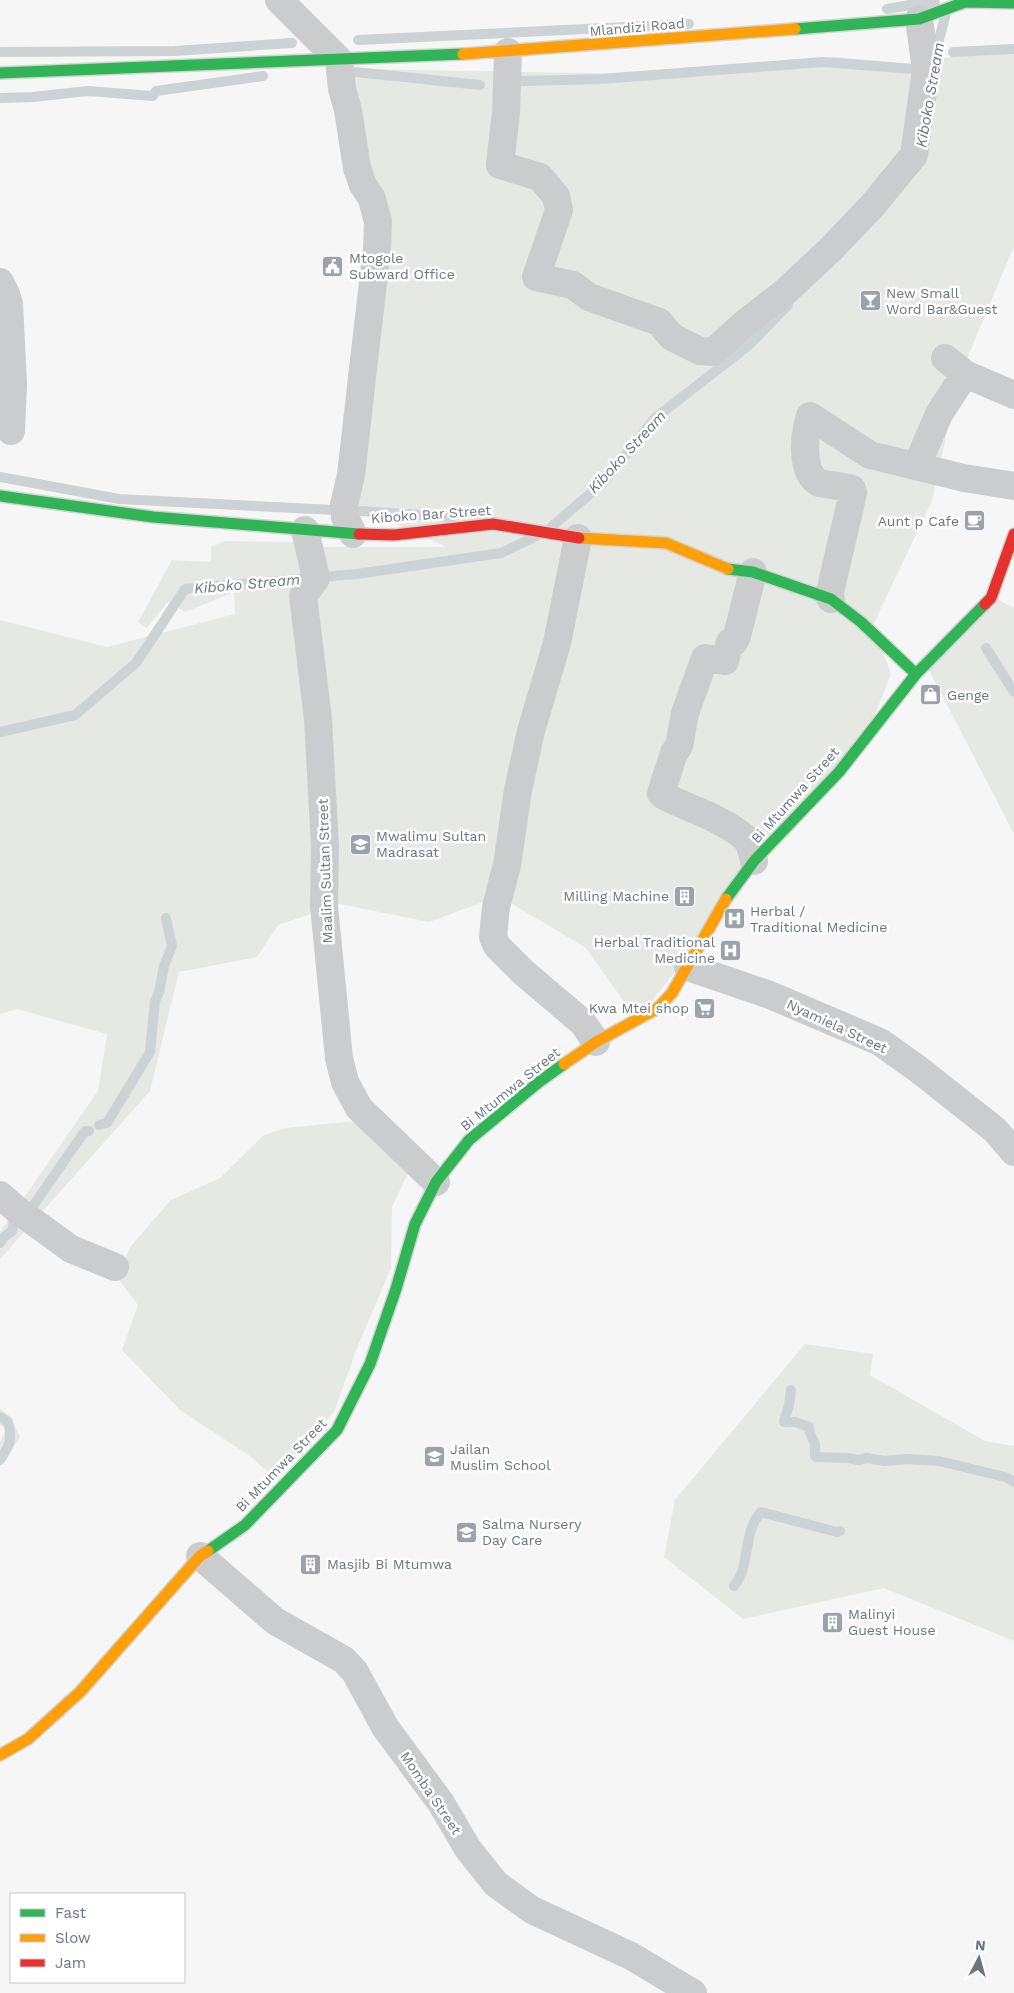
<svg xmlns="http://www.w3.org/2000/svg" width="1014" height="1993" viewBox="0 0 1014 1993" font-family="'Work Sans',sans-serif">
<rect width="100%" height="100%" fill="#f6f6f6"/>
<!-- green -->
<path fill="#e6e8e4" d="M 1014,45 L 1014,246 L 958,380 L 932,501 L 873,625 L 891,674 L 872,722 L 637,1020 L 586,948 L 499,896 L 429,922 L 340,904 L 278,925 L 257,957 L 179,972 L 150,1091 L 0,1259 L 0,1232 L 98,1091 L 107,1034 L 17,1009 L 0,1014 L 0,620 L 107,647 L 235,614 L 234,592 L 185,612 L 168,602 L 147,628 L 138,622 L 172,560 L 211,562 L 211,547 L 225,541 L 299,542 L 303,547 L 446,547 L 353,504 L 380,283 L 352,69 L 647,74 L 837,57 L 913,64 Z
M 993,597 L 1014,608 L 1014,834 L 929,670 Z
M 366,1120 L 409,1171 L 392,1207 L 391,1268 L 357,1348 L 334,1412 L 273,1477 L 250,1456 L 180,1410 L 122,1350 L 138,1305 L 116,1276 L 131,1246 L 171,1200 L 220,1178 L 264,1135 L 286,1128 Z
M 805,1344 L 873,1354 L 870,1375 L 985,1441 L 1014,1446 L 1014,1641 L 884,1588 L 743,1619 L 664,1557 L 675,1500 Z
M 0,1409 L 11,1417 L 20,1437 L 0,1466 L 0,1442 L 6,1429 L 0,1425 Z"/>
<g fill="none" stroke-linecap="round" stroke-linejoin="round">
<!-- stream -->
<path stroke="#cdd2d5" stroke-width="10" d="M 887,9 L 915,4 L 935,3
M 358,40 L 689,24
M 0,52 L 175,51 L 292,43
M 953,52 L 1014,49
M 936,62 L 935,55 L 946,13
M 356,72 L 480,85
M 512,80 L 524,81 L 601,79 L 823,62 L 925,70
M 0,98 L 33,97 L 88,91 L 153,96 L 156,91 L 263,76
M 0,477 L 119,499 L 334,510
M 361,511 L 452,517
M 550,528 L 604,482 L 654,419 L 749,345 L 788,305
M 986,648 L 1014,692
M 0,732 L 75,715 L 136,663 L 185,589 L 357,574 L 501,553 L 535,537
M 99,1125 L 107,1123 L 150,1052 L 155,1001 L 159,992 L 164,966 L 172,946 L 166,918
M 0,1243 L 4,1237 L 12,1231 L 16,1209 L 33,1206 L 85,1131 L 89,1131
M 791,1390 L 789,1405 L 784,1422 L 795,1422 L 809,1427 L 810,1433 L 815,1444 L 815,1456 L 816,1457 L 848,1458 L 858,1460 L 867,1458 L 885,1461 L 907,1459 L 939,1461 L 1005,1477 L 1014,1482
M 0,1417 L 8,1422 C 13,1439 9,1447 0,1460
M 734,1586 C 737,1582 740,1577 742,1572 C 748,1552 747,1527 761,1512 L 837,1532 L 840,1531"/>
<defs>
<path id="fast" d="M 795,29 L 919,19 L 965,2 L 1014,3
M 0,73 L 463,54
M 0,496 L 153,517 L 359,534
M 728,569 L 753,572 L 831,599 L 861,622 L 916,674
M 726,899 L 754,861 L 839,772 L 916,674 L 985,604
M 208,1551 L 245,1525 L 337,1430 L 370,1364 L 396,1289 L 415,1224 L 436,1182 L 469,1140 L 539,1082 L 564,1064"/>
<path id="slow" d="M 463,54 L 795,29
M 579,538 L 666,543 L 728,569
M 564,1064 L 596,1042 L 658,1008 L 672,993 L 726,899
M 0,1755 L 28,1739 L 80,1692 L 200,1556 L 208,1551"/>
<path id="jam" d="M 359,534 L 394,535 L 493,524 L 579,538
M 985,604 L 991,598 L 1014,534"/>
</defs>
<!-- fast casing -->
<use href="#fast" stroke="#d3d4d4" stroke-width="14"/>
<!-- slow casing -->
<use href="#slow" stroke="#d3d4d4" stroke-width="14"/>
<!-- jam casing -->
<use href="#jam" stroke="#d3d4d4" stroke-width="14"/>
<!-- street -->
<path stroke="#cbcccd" stroke-width="28" d="M 279,0 L 339,60 L 342,89 L 348,110 L 357,168 L 363,185 L 372,199 L 378,222 L 377,249 L 364,360 L 351,475 L 344,505 L 345,517 L 353,534
M 508,52 L 506,112 L 500,165 L 540,177 L 556,196 L 559,210 L 536,277 L 573,285 L 589,297 L 659,322 L 672,337 L 700,351 L 713,352 L 745,323 L 785,292 L 832,248 L 872,206 L 914,155 L 926,70 L 919,19
M 0,282 L 6,294 L 9,304 L 13,384 L 11,431
M 945,358 L 965,374 L 1014,395
M 923,468 L 921,456 L 939,414 L 965,374
M 305,530 L 316,578 L 303,596 L 318,719 L 325,847 L 324,906 L 339,1058 L 345,1082 L 359,1108 L 436,1182
M 578,538 L 557,643 L 531,731 L 518,790 L 507,865 L 496,907 L 493,937 L 497,946 L 523,972 L 583,1023 L 596,1042
M 753,572 L 737,636 L 734,642 L 730,642 L 725,661 L 705,658 L 685,713 L 679,746 L 674,753 L 661,793 L 664,796 C 688,808 723,819 744,837 C 751,843 752,853 754,861
M 831,599 L 829,596 L 853,493 L 852,489 L 849,488 L 819,483 C 800,472 804,434 810,416 L 870,455 L 964,478 L 1014,486
M 688,967 L 770,995 L 880,1042 L 918,1069 L 995,1130 L 1014,1152
M 0,1195 L 16,1209 L 71,1249 L 115,1267
M 200,1556 L 275,1621 L 344,1660 L 355,1672 L 385,1727 L 441,1803 L 468,1849 L 496,1884 L 532,1910 L 631,1956 L 693,1993"/>
<!-- fast -->
<use href="#fast" stroke="#30b455" stroke-width="11"/>
<!-- slow -->
<use href="#slow" stroke="#ff9f0a" stroke-width="11"/>
<!-- jam -->
<use href="#jam" stroke="#e5322d" stroke-width="11"/>
</g>
<!-- icons -->
<defs>
<symbol id="civic-square" viewBox="-11 -11 22 22"><rect x="-9" y="-9" width="18" height="18" rx="4" fill="#9ba2ab" stroke="#fff"/><path d="M-.6-6.5H3V-4.5H.6V-3L4-1V1h2V6H-6V1h2V-1L-.6-3ZM-1.2 2.5V6h2.4V2.5Z" fill="#fff"/></symbol>
<symbol id="bar-square" viewBox="-11 -11 22 22"><rect x="-9" y="-9" width="18" height="18" rx="4" fill="#9ba2ab" stroke="#fff"/><path d="M-6-5H6L.8 .8V4.5H3.5V6h-7V4.5H-.8V.8Z" fill="#fff"/></symbol>
<symbol id="cafe-square" viewBox="-11 -11 22 22"><rect x="-9" y="-9" width="18" height="18" rx="4" fill="#9ba2ab" stroke="#fff"/><path d="M-5.5-4.5H6V0H3Q3 3.5 0 3.5H-2.5Q-5.5 3.5-5.5 0ZM3-3.2v2h1.7v-2ZM-6 4.5H4V6H-6Z" fill="#fff"/></symbol>
<symbol id="shop-square" viewBox="-11 -11 22 22"><rect x="-9" y="-9" width="18" height="18" rx="4" fill="#9ba2ab" stroke="#fff"/><path d="M-5-2.5h2.3a2.7 3.5 0 0 1 5.4 0H5L5.5 6h-11ZM-1.5-2.5h3a1.5 2.3 0 0 0-3 0Z" fill="#fff"/></symbol>
<symbol id="school-square" viewBox="-11 -11 22 22"><rect x="-9" y="-9" width="18" height="18" rx="4" fill="#9ba2ab" stroke="#fff"/><path d="M0-5L7-2L0 1L-7-2ZM-4 1L0 2.5L4 1V4Q0 6-4 4Z" fill="#fff"/></symbol>
<symbol id="building-square" viewBox="-11 -11 22 22"><rect x="-9" y="-9" width="18" height="18" rx="4" fill="#9ba2ab" stroke="#fff"/><path d="M-4-6H4V6H1V3H-1V6H-4ZM-2.5-4.3h1.7v1.8h-1.7ZM.8-4.3h1.7v1.8H.8ZM-2.5-1h1.7V.8h-1.7ZM.8-1h1.7V.8H.8Z" fill="#fff"/></symbol>
<symbol id="hospital-square" viewBox="-11 -11 22 22"><rect x="-9" y="-9" width="18" height="18" rx="4" fill="#9ba2ab" stroke="#fff"/><path d="M-5-5h3v3.5h4V-5h3V5h-3V1.5h-4V5h-3Z" fill="#fff"/></symbol>
<symbol id="supermarket-square" viewBox="-11 -11 22 22"><rect x="-9" y="-9" width="18" height="18" rx="4" fill="#9ba2ab" stroke="#fff"/><path d="M-6-5.5h2.5l.6 2H6L4.5 2H-2.5L-4.4-4H-6ZM-1.5 3.2a1.3 1.3 0 1 0 .1 0ZM3 3.2a1.3 1.3 0 1 0 .1 0Z" fill="#fff"/></symbol>
</defs>
<g fill-rule="evenodd">
<use href="#civic-square" x="320" y="254" width="25" height="25"/>
<use href="#bar-square" x="858" y="288" width="25" height="25"/>
<use href="#cafe-square" x="962" y="508" width="25" height="25"/>
<use href="#shop-square" x="918" y="682" width="25" height="25"/>
<use href="#school-square" x="348" y="832" width="25" height="25"/>
<use href="#building-square" x="672" y="884" width="25" height="25"/>
<use href="#hospital-square" x="722" y="906" width="25" height="25"/>
<use href="#hospital-square" x="718" y="938" width="25" height="25"/>
<use href="#supermarket-square" x="692" y="996" width="25" height="25"/>
<use href="#school-square" x="422" y="1444" width="25" height="25"/>
<use href="#school-square" x="454" y="1520" width="25" height="25"/>
<use href="#building-square" x="298" y="1552" width="25" height="25"/>
<use href="#building-square" x="820" y="1610" width="25" height="25"/>
</g>
<g text-anchor="middle" dominant-baseline="central" stroke-width="5" stroke-linejoin="round" paint-order="stroke">
<!-- street labels -->
<g font-size="14" fill="#6a7582" stroke="#fff">
<text transform="translate(637 27) rotate(-5)">Mlandizi Road</text>
<text transform="translate(431 514) rotate(-4)">Kiboko Bar Street</text>
<text transform="translate(795 795) rotate(-48)">Bi Mtumwa Street</text>
<text transform="translate(325 871) rotate(-92)">Maalim Sultan Street</text>
<text transform="translate(837 1026) rotate(25)">Nyamiela Street</text>
<text transform="translate(510 1089) rotate(-39)">Bi Mtumwa Street</text>
<text transform="translate(281 1465) rotate(-46)">Bi Mtumwa Street</text>
<text transform="translate(431 1793) rotate(56)">Momba Street</text>
</g>
<!-- poi labels -->
<g font-size="14" fill="#6a7582" stroke="#fff" text-anchor="start">
<text x="349" y="258">Mtogole<tspan x="349" dy="16">Subward Office</tspan></text>
<text x="886" y="293">New Small<tspan x="886" dy="16">Word Bar&amp;Guest</tspan></text>
<text x="959" y="521" text-anchor="end">Aunt p Cafe</text>
<text x="947" y="695">Genge</text>
<text x="376" y="836">Mwalimu Sultan<tspan x="376" dy="16">Madrasat</tspan></text>
<text x="669" y="896" text-anchor="end">Milling Machine</text>
<text x="750" y="911">Herbal /<tspan x="750" dy="16">Traditional Medicine</tspan></text>
<text x="715" y="942" text-anchor="end">Herbal Traditional<tspan x="715" dy="16">Medicine</tspan></text>
<text x="689" y="1008" text-anchor="end">Kwa Mtei shop</text>
<text x="450" y="1449">Jailan<tspan x="450" dy="16">Muslim School</tspan></text>
<text x="482" y="1524">Salma Nursery<tspan x="482" dy="16">Day Care</tspan></text>
<text x="327" y="1564">Masjib Bi Mtumwa</text>
<text x="848" y="1614">Malinyi<tspan x="848" dy="16">Guest House</tspan></text>
</g>
<!-- water labels -->
<g font-size="15" font-style="italic" fill="#66767e" stroke="#fff">
<text transform="translate(930 95) rotate(-80)">Kiboko Stream</text>
<text transform="translate(627 452) rotate(-47)">Kiboko Stream</text>
<text transform="translate(247 584) rotate(-5)">Kiboko Stream</text>
</g>
</g>
<!-- legend -->
<rect x="10" y="1893" width="175" height="90" fill="#ffffff" stroke="#c3c8cd"/>
<rect x="20" y="1909" width="25" height="8" fill="#30b455" stroke="#c3c8cd"/>
<text x="55" y="1918" font-size="15" fill="#6a7582">Fast</text>
<rect x="20" y="1934" width="25" height="8" fill="#ff9f0a" stroke="#c3c8cd"/>
<text x="55" y="1943" font-size="15" fill="#6a7582">Slow</text>
<rect x="20" y="1959" width="25" height="8" fill="#e5322d" stroke="#c3c8cd"/>
<text x="55" y="1968" font-size="15" fill="#6a7582">Jam</text>
<!-- north arrow -->
<g transform="translate(979 1958) rotate(6)" stroke="#ffffff" stroke-width="4" paint-order="stroke">
<path d="M0-4L9 19L0 12L-9 19Z" fill="#6a7582"/>
<text y="-8" font-size="14" font-weight="bold" text-anchor="middle" fill="#6a7582">N</text>
</g>
</svg>
